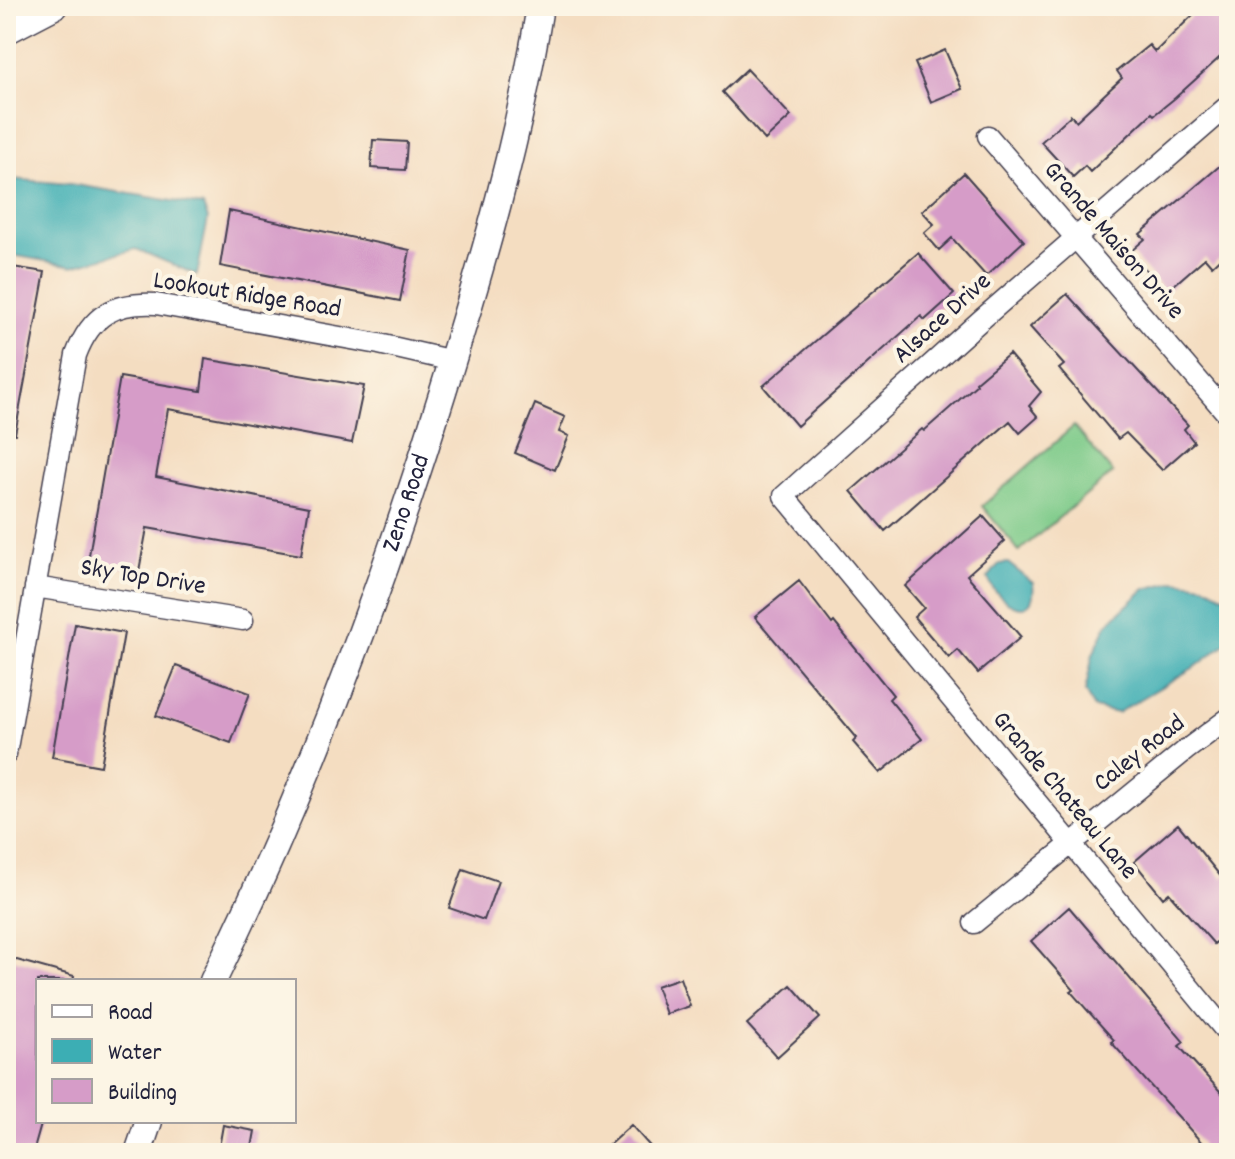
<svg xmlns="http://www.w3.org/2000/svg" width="1235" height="1159" viewBox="0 0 1235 1159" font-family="Dekko,sans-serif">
<rect width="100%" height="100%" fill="#fcf5e5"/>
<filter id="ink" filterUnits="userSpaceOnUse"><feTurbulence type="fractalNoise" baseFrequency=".0125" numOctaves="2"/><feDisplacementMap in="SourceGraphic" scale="16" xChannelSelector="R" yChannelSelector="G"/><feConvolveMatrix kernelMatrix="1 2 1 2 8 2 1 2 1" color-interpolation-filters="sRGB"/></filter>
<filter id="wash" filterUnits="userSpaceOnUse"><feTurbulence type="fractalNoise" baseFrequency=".006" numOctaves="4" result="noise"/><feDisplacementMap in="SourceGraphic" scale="32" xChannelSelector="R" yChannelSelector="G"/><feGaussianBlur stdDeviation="1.8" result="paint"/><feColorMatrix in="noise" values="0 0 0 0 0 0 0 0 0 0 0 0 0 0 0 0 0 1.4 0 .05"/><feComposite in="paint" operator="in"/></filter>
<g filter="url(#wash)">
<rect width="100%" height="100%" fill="#f4ddc1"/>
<!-- green -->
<path fill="#7dca89" stroke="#507662" stroke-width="2" d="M 1074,426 L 1113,473 L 1019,551 L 982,506 Z"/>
<!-- water -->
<path fill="#3caeb4" stroke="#2f6878" stroke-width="2" d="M 11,179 L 70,184 L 203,206 L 208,219 L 197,275 L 136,249 L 73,266 L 6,254 L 6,181 Z
M 1008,563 L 1033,583 C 1038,625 997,604 988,578 L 999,564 Z
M 1176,581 L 1204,585 L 1229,598 L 1229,641 L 1198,665 L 1117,713 L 1094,708 L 1085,692 L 1093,654 L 1107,624 L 1145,589 Z"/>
<g id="blocks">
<!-- building -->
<path fill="#d69cc8" d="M 1202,6 L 1229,6 L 1229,49 L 1175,98 L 1154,115 L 1152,113 L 1090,172 L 1085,166 L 1073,177 L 1041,142 L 1071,115 L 1076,121 L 1122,78 L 1117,71 L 1149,45 L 1155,52 Z
M 945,50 L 962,89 L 931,102 L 915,63 Z
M 747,69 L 791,116 L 765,140 L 722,92 Z
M 373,140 L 407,142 L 405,170 L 371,168 Z
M 1229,158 L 1229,250 L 1212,266 L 1205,258 L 1166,292 L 1130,252 L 1145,239 L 1140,234 Z
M 964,173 L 1024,241 L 986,276 L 952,238 L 939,250 L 924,233 L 934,224 L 922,211 Z
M 229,211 L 410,250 L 400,301 L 220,266 Z
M 918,253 L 954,294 L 925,320 L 921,316 L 797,426 L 763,386 Z
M 6,266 L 45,272 L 15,434 L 6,433 Z
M 1067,294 L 1188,425 L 1184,429 L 1194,442 L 1162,470 L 1126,433 L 1118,439 L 1059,369 L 1064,365 L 1030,327 Z
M 1009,354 L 1041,392 L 1029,406 L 1038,417 L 1020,433 L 1010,421 L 885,531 L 851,491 L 922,429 L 924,431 L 977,384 L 976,382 Z
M 205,359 L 364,386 L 352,443 L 168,409 L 156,477 L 309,507 L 301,555 L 147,528 L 139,571 L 88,561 L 120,377 L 201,391 Z
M 535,404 L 565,417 L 559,432 L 569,436 L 555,470 L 515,453 Z
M 983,516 L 1005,541 L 967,575 L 1021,637 L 978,673 L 958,650 L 949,658 L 914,617 L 924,608 L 905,586 Z
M 799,581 L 832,624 L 834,622 L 893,695 L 889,699 L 922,739 L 880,773 L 853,742 L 857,738 L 755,617 Z
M 75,624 L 124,633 L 101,766 L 52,757 Z
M 176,666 L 250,693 L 231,743 L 156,716 Z
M 1178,824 L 1222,878 L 1229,872 L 1229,931 L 1214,944 L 1169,893 L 1163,898 L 1134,862 Z
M 463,869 L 498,881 L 484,920 L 449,908 Z
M 1069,907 L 1184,1042 L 1179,1046 L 1229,1101 L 1229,1153 L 1193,1153 L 1203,1144 L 1111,1042 L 1114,1040 L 1071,992 L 1074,990 L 1031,941 Z
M 6,957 L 74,976 L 73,981 L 38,981 L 38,1121 L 42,1121 L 33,1153 L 6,1153 Z
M 680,978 L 690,1006 L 666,1014 L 656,986 Z
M 791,985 L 820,1018 L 777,1057 L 747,1024 Z
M 223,1125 L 255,1131 L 251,1153 L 218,1153 Z
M 631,1125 L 656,1153 L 600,1153 Z"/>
</g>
</g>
<g filter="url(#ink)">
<use href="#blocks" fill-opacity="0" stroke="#423e4f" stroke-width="2"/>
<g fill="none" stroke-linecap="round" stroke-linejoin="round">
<defs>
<path id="minor" d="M 1229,105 L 982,319 L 784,496 L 1229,1035
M 988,136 L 1229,416
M 35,587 L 243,620
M 6,754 L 76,355 C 91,315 114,302 156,304 L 379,344 L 453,361
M 974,923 L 1186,750 L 1229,718"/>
<g id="tertiary">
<path d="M 6,31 L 54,6"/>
<path id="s1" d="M 213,981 C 306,791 382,590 444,388 C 483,262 520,136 540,6"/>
<path d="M 138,1153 L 149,1121"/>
</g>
</defs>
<!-- minor casing -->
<use href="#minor" stroke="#423e4f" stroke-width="23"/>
<!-- tertiary casing -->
<use href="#tertiary" stroke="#423e4f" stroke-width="29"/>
<!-- minor -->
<use href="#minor" stroke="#fff" stroke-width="20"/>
<!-- tertiary -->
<use href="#tertiary" stroke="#fff" stroke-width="26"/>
</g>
</g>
<g text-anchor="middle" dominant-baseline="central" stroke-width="8" stroke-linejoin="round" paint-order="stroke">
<!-- street labels -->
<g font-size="26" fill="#22223b" stroke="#fcf5e5">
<text transform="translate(1113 241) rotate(49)">Grande Maison Drive</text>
<text transform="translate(247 296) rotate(9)">Lookout Ridge Road</text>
<text transform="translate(943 319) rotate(-42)">Alsace Drive</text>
<text stroke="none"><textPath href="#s1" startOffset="516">Zeno Road</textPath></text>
<text transform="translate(143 578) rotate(9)">Sky Top Drive</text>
<text transform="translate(1140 754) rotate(-38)">Caley Road</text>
<text transform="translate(1064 796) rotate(50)">Grande Chateau Lane</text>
</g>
</g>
<!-- margin -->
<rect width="1235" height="1159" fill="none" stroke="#fcf5e5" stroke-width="32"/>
<!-- legend -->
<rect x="36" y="979" width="260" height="144" fill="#fcf5e5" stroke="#a5a1a1" stroke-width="2"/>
<rect x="52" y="1005" width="40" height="12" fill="#ffffff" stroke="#a5a1a1" stroke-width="2"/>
<text x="108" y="1019" font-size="24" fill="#22223b">Road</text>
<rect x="52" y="1039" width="40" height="24" fill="#3caeb4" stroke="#a5a1a1" stroke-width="2"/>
<text x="108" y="1059" font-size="24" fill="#22223b">Water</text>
<rect x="52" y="1079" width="40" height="24" fill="#d69cc8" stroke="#a5a1a1" stroke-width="2"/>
<text x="108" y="1099" font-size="24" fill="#22223b">Building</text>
</svg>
